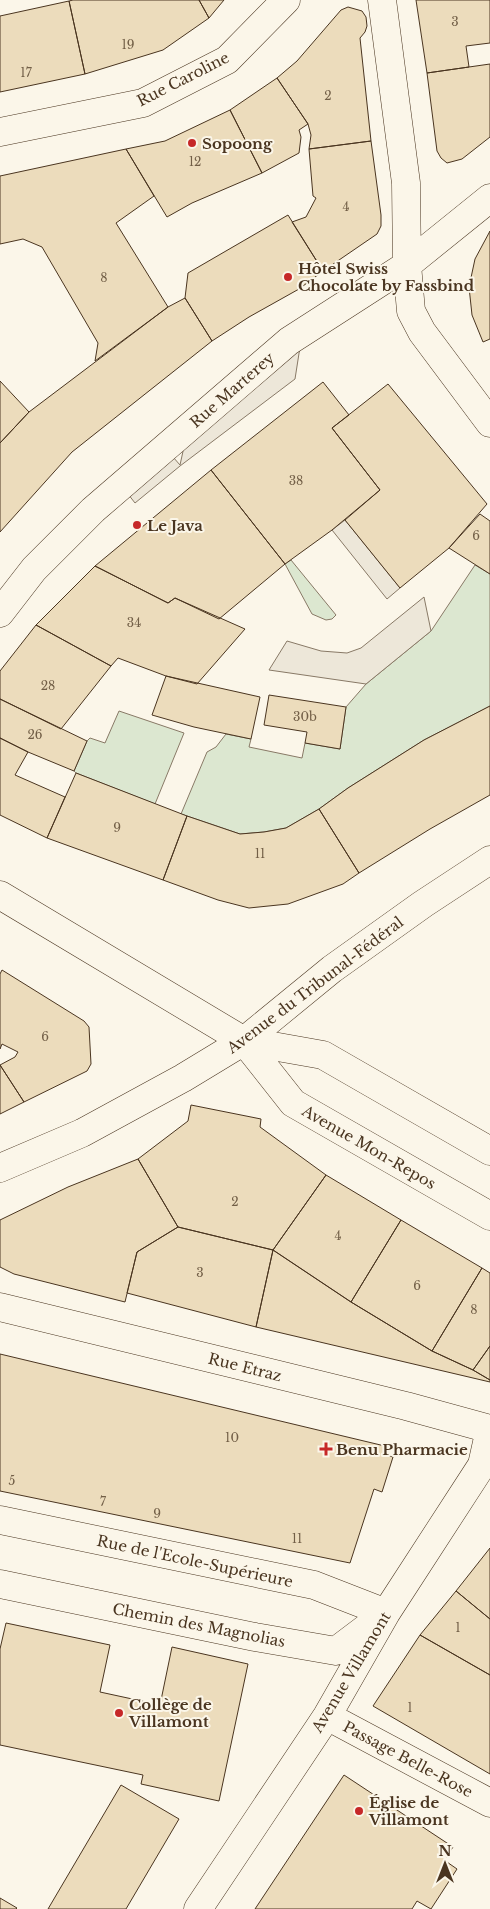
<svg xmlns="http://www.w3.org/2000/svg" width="490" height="1909" viewBox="0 0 490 1909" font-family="'Libre Baskerville',serif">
<rect width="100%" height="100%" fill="#fbf6e9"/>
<!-- green -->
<path fill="#dce7d0" stroke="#887966" d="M 291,560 L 336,615 L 332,619 L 326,620 L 312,614 L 285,564 Z
M 475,565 L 490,574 L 490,706 L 424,740 L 348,788 L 319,809 L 286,828 L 264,832 L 240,834 L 181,814 L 207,752 L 216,747 L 226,734 L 251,739 L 249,747 L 302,758 L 305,743 L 340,749 L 346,707 L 366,684 L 431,631 Z
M 119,711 L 184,733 L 155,804 L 76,773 L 74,771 L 87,741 L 90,738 L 105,743 Z"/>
<!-- parking -->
<path fill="#ede7d9" stroke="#887966" d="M 300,347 L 295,379 L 180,466 L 135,503 L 128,494 L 173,457 L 180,465 L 187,433 Z
M 345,520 L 400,588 L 387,599 L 332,530 Z
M 424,597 L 431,631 L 366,684 L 269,670 L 287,641 L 321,651 L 347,653 L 361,648 Z"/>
<!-- building -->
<path fill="#ecdcbc" stroke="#4a3520" d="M 73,0 L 199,0 L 209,18 L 163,50 L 85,74 L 69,1 Z
M 199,0 L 224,0 L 209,18 Z
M 416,0 L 490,0 L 490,43 L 466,46 L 469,67 L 427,73 Z
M 69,1 L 85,74 L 0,92 L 0,16 Z
M 348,7 L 362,11 L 366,17 L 367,26 L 365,32 L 360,38 L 371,141 L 309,149 L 311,135 L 308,124 L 277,78 L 297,61 L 341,10 Z
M 490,64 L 490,137 L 462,159 L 447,163 L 441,158 L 437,151 L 427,73 Z
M 277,78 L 308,124 L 299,130 L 301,137 L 299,153 L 262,173 L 230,110 Z
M 230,110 L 262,173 L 192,203 L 167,217 L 126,149 L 165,141 Z
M 371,141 L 381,215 L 381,226 L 377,234 L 323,271 L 292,222 L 306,217 L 316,198 L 313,196 L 309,149 Z
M 126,149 L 154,196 L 116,223 L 168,307 L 95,361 L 98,343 L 42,247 L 23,239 L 0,244 L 0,176 Z
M 288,215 L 323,271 L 299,289 L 249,317 L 212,341 L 185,298 L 188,273 Z
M 490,231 L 490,339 L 483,342 L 472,315 L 469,287 L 475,259 Z
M 185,298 L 212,341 L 72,452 L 0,532 L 0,443 L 29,412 L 168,307 Z
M 0,381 L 29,412 L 0,443 Z
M 323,382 L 349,415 L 332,428 L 380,490 L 332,530 L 285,564 L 211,470 Z
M 388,384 L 487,504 L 449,548 L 400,588 L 345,520 L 380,490 L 332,428 Z
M 211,470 L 285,564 L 219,619 L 175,598 L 168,603 L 95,566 Z
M 480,514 L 490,521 L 490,574 L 449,548 Z
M 95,566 L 168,603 L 175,598 L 245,629 L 197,684 L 166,676 L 118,658 L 111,666 L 36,625 Z
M 36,625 L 111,666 L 61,729 L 0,699 L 0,671 Z
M 166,676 L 260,697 L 251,739 L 194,727 L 152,715 Z
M 269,695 L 346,707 L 340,749 L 305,743 L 307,732 L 264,725 Z
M 0,699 L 87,741 L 74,771 L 28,752 L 0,738 Z
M 490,706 L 490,795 L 430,829 L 359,873 L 319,809 L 348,788 L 424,740 Z
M 0,738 L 28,752 L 15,775 L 65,797 L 47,838 L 0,815 Z
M 76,773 L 187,816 L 163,880 L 47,838 Z
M 319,809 L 359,873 L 343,884 L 288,904 L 249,908 L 218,900 L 163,880 L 187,816 L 240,834 L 264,832 L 286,828 Z
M 2,970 L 84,1021 L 89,1027 L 91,1064 L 87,1071 L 24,1102 L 0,1065 L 15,1057 L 18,1052 L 2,1044 L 0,1049 L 0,974 Z
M 0,1065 L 24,1102 L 0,1114 Z
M 191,1105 L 261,1119 L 260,1127 L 326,1175 L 273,1250 L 178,1227 L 138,1159 L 188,1121 Z
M 138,1159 L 178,1227 L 137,1252 L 125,1302 L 14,1274 L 0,1267 L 0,1220 L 68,1187 Z
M 326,1175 L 401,1220 L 351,1302 L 273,1250 Z
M 401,1220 L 482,1268 L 432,1351 L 351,1302 Z
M 178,1227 L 273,1250 L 256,1327 L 127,1293 L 137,1252 Z
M 273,1250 L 351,1302 L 432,1351 L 473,1370 L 490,1380 L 490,1382 L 256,1327 Z
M 482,1268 L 490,1273 L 490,1346 L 473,1370 L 432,1351 Z
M 490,1346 L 490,1380 L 473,1370 Z
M 0,1354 L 389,1447 L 386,1455 L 393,1457 L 382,1492 L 374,1489 L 350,1563 L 0,1491 Z
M 490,1548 L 490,1619 L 456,1591 Z
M 456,1591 L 490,1619 L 490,1675 L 420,1635 Z
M 6,1623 L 110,1645 L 100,1692 L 160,1705 L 172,1647 L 248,1664 L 219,1801 L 141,1784 L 143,1775 L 0,1745 L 0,1649 Z
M 420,1635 L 490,1675 L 490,1774 L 373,1706 Z
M 344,1775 L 453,1847 L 444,1860 L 457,1869 L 431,1909 L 417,1901 L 412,1909 L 255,1909 Z
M 121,1785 L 179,1819 L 126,1909 L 48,1909 Z
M 0,1898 L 17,1908 L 16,1909 L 0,1909 Z"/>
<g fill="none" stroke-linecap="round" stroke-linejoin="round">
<defs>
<path id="minor" d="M 382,0 L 406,183 L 407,265 L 411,311 L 422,332 L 490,423
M 0,613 L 34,569 L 93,510 L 289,341 L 407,265 L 490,198
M 0,1168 L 82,1133 L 183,1078 L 244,1041 L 332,969 L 423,904 L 490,860
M 0,1307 L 406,1406 L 490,1429
M 0,1520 L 314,1585 L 386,1613
M 0,1584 L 255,1637 L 336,1651 L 377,1620
M 327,1716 L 490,1803
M 198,1909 L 327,1716 L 386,1613 L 482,1465 L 490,1429"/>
<path id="major" d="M 0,132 L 143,103 L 227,60 L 286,0
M 0,895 L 244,1041 L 293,1103 L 490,1216
M 244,1041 L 323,1055 L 490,1151"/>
</defs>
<!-- minor casing -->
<use href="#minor" stroke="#4a3520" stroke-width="29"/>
<!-- major casing -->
<use href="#major" stroke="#4a3520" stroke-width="29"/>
<!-- minor -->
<use href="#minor" stroke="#fbf6e9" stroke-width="28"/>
<!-- major -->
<use href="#major" stroke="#fbf6e9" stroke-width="28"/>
</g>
<!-- markers -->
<g fill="#c62828" stroke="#fbf6e9" stroke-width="2">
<circle cx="192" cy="143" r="5"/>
<circle cx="288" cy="277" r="5"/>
<circle cx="137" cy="525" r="5"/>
<path d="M323.5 1441.5h5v5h5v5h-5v5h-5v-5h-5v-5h5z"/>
<circle cx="119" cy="1713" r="5"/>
<circle cx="359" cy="1811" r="5"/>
</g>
<g text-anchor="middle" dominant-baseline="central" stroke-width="4" stroke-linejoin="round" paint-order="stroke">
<!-- number labels -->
<g font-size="12" fill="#725f47">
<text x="455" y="21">3</text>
<text x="128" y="44">19</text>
<text x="26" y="72">17</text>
<text x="328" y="95">2</text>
<text x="195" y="161">12</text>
<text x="346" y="206">4</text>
<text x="104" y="277">8</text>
<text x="296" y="480">38</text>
<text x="476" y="535">6</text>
<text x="134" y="622">34</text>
<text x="48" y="685">28</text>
<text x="305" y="716">30b</text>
<text x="35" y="734">26</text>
<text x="117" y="827">9</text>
<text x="260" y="853">11</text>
<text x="45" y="1036">6</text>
<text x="235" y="1201">2</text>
<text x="338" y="1235">4</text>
<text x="200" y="1272">3</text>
<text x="417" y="1285">6</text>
<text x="474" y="1309">8</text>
<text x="232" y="1437">10</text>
<text x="12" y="1480">5</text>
<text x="103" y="1501">7</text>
<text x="157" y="1513">9</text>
<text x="297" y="1538">11</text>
<text x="458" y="1627">1</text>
<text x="410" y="1707">1</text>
</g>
<!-- street labels -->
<g font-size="15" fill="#4a3520" stroke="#fbf6e9">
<text transform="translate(183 79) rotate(-27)">Rue Caroline</text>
<text transform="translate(232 390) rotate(-41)">Rue Marterey</text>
<text transform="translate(315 985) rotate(-37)">Avenue du Tribunal-Fédéral</text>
<text transform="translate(369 1147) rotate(30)">Avenue Mon-Repos</text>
<text transform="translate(245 1367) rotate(14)">Rue Etraz</text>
<text transform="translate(195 1561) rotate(12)">Rue de l'Ecole-Supérieure</text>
<text transform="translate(199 1625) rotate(11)">Chemin des Magnolias</text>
<text transform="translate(351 1672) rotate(-59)">Avenue Villamont</text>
<text transform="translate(408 1759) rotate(28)">Passage Belle-Rose</text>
</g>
<!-- poi labels -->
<g font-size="15" font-weight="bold" fill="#4a3520" stroke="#fbf6e9" text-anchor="start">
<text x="202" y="143">Sopoong</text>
<text x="298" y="268">Hôtel Swiss<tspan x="298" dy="17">Chocolate by Fassbind</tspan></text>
<text x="147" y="525">Le Java</text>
<text x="336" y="1449">Benu Pharmacie</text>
<text x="129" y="1704">Collège de<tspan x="129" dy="17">Villamont</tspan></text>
<text x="369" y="1802">Église de<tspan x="369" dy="17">Villamont</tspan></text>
</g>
</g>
<!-- north arrow -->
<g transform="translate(445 1864)" stroke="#fbf6e9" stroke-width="4" paint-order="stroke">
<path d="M0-4L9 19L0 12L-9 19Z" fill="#4a3520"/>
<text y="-8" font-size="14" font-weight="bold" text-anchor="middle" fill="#4a3520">N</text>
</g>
</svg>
